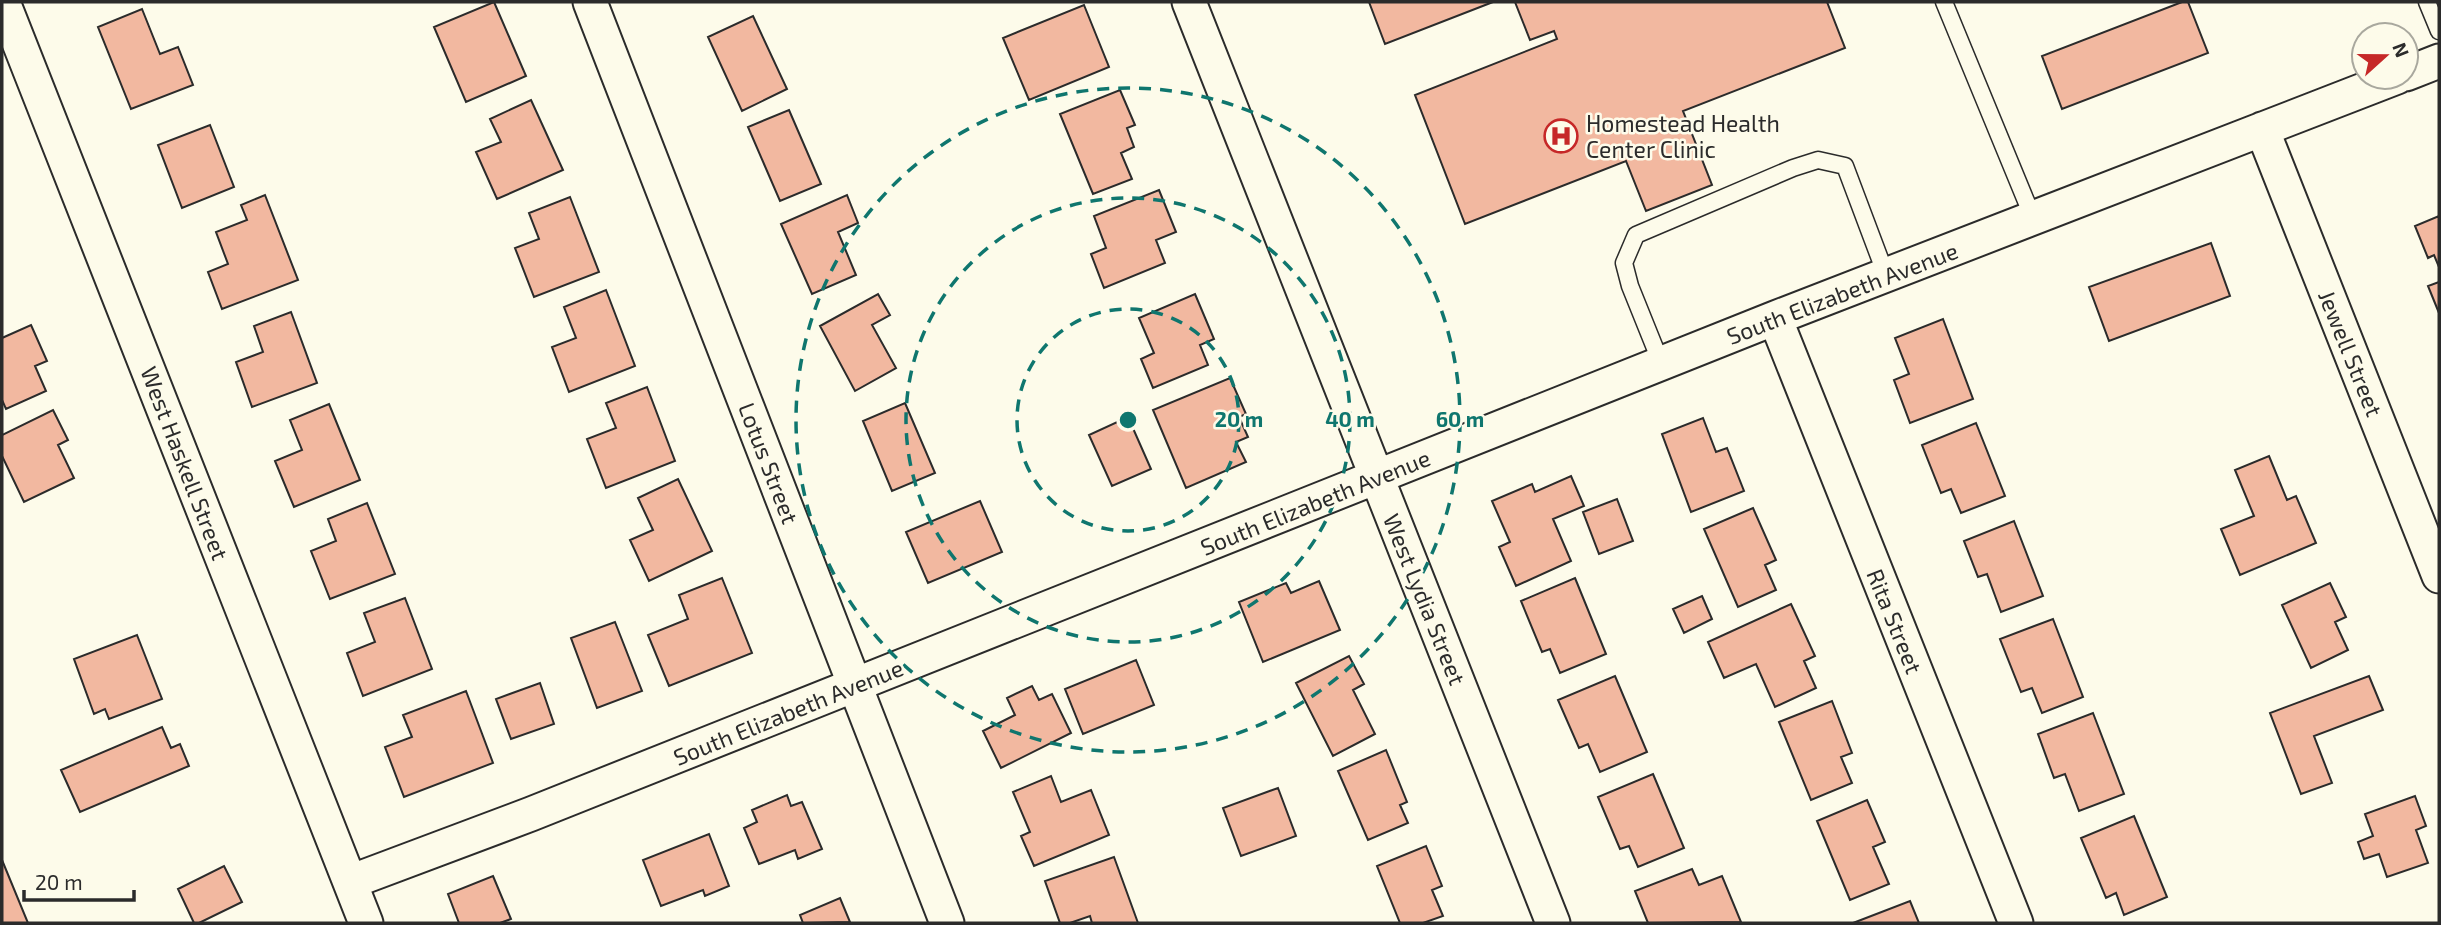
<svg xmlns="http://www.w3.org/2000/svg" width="2441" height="925" viewBox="0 0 2441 925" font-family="'Exo 2',sans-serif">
<rect width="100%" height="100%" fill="#fdfbea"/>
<!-- building -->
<path fill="#f2b8a0" stroke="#2b2b2b" stroke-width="2" d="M 494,2 L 526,76 L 466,102 L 434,27 Z
M 1369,2 L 1493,2 L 1385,44 Z
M 1515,2 L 1827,2 L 1845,48 L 1683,111 L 1712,185 L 1646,211 L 1626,161 L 1465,224 L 1415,95 L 1557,39 L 1554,31 L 1530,40 Z
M 2182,2 L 2188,2 L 2208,53 L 2062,109 L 2042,56 Z
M 1084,5 L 1109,67 L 1029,100 L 1003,38 Z
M 142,9 L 160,54 L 178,47 L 193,85 L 131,109 L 98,27 Z
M 753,16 L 787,89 L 742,111 L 708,37 Z
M 1120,90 L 1135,125 L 1127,128 L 1134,147 L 1121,153 L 1132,179 L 1093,194 L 1060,114 Z
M 531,100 L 563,170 L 497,199 L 476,152 L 501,142 L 490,119 Z
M 789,110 L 821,184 L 780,201 L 748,127 Z
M 210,125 L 234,187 L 182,208 L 158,145 Z
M 1159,190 L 1176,232 L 1156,240 L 1165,263 L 1104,288 L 1091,254 L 1106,248 L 1094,216 Z
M 265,195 L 298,280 L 222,309 L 208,272 L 228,264 L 216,232 L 247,220 L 241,205 Z
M 847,195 L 858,223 L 838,232 L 856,275 L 812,294 L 781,224 Z
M 570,197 L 599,272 L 534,297 L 515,248 L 539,239 L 529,213 Z
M 2439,216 L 2439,267 L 2434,255 L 2428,258 L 2415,226 Z
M 2211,243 L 2230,296 L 2109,341 L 2089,287 Z
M 2439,282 L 2439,313 L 2428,286 Z
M 606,290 L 635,366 L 569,392 L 552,347 L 576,338 L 564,307 Z
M 878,294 L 890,315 L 872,325 L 896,368 L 855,391 L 820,326 Z
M 1195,294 L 1214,339 L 1200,345 L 1208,365 L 1153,388 L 1141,359 L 1154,353 L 1139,318 Z
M 291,312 L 317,383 L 252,407 L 236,362 L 263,352 L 254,326 Z
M 1943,319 L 1973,399 L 1910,423 L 1894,380 L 1909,374 L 1895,338 Z
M 31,325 L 47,361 L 35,366 L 46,391 L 6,409 L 2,400 L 2,338 Z
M 1230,378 L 1246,414 L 1239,417 L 1248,437 L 1236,442 L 1246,462 L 1186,488 L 1153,410 Z
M 647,387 L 675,461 L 606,488 L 587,439 L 616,428 L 606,403 Z
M 905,403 L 935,473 L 892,491 L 863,421 Z
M 329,404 L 360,480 L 294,507 L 275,461 L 302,450 L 290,420 Z
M 53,410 L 68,440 L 58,445 L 74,478 L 24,502 L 2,456 L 2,435 Z
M 1128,417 L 1151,469 L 1112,486 L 1089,435 Z
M 1703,418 L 1716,452 L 1727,448 L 1744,491 L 1691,512 L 1662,434 Z
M 1976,423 L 2005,496 L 1961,513 L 1951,489 L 1941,493 L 1922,445 Z
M 2269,456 L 2287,500 L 2296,496 L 2316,543 L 2240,575 L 2221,529 L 2254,516 L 2235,470 Z
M 1571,476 L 1584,506 L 1553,519 L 1571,561 L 1516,586 L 1499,547 L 1510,542 L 1492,501 L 1532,484 L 1535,492 Z
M 678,479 L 712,551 L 649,581 L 630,540 L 653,530 L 638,498 Z
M 1617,499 L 1633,541 L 1599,554 L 1583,512 Z
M 980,501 L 1002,552 L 928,583 L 906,532 Z
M 367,503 L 395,574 L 330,599 L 311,551 L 336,541 L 328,519 Z
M 1753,508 L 1776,560 L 1765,565 L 1776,590 L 1738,607 L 1704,529 Z
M 2014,521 L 2043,596 L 2001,612 L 1987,574 L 1978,577 L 1964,541 Z
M 722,578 L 752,653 L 669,686 L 648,635 L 688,619 L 679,595 Z
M 1575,578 L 1606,654 L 1560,673 L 1550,649 L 1542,652 L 1521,601 Z
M 1319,581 L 1340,630 L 1263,662 L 1239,602 L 1286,583 L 1291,593 Z
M 2330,583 L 2346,617 L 2335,622 L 2348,650 L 2311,668 L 2282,605 Z
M 1702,596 L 1712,619 L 1684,633 L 1673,609 Z
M 405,598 L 432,669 L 363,696 L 347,653 L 375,642 L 364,613 Z
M 1791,604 L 1815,656 L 1804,661 L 1816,688 L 1775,707 L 1756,664 L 1724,678 L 1708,642 Z
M 2053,619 L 2083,697 L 2042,713 L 2032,688 L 2021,692 L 2000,639 Z
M 615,622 L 642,691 L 597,708 L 571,638 Z
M 137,635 L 162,699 L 109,719 L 105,709 L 94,714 L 74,659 Z
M 1349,656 L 1364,684 L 1353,690 L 1375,734 L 1333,756 L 1296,683 Z
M 1136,660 L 1154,705 L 1083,734 L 1065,689 Z
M 1615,676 L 1647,752 L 1600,772 L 1588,744 L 1579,748 L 1558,700 Z
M 2369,676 L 2383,710 L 2314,736 L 2332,783 L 2301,794 L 2270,713 Z
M 540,683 L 554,724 L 511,739 L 496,699 Z
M 1032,686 L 1039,700 L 1052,694 L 1071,733 L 1001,768 L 983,731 L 1015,715 L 1007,698 Z
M 466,691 L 493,763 L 404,797 L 385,747 L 412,737 L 403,715 Z
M 1832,701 L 1852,753 L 1841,757 L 1852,783 L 1811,800 L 1779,722 Z
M 2093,713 L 2124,794 L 2079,811 L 2065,774 L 2054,778 L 2038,734 Z
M 162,727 L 171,748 L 180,744 L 189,766 L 80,812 L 61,770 Z
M 1386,750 L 1407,802 L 1400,805 L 1408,823 L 1368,840 L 1338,771 Z
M 1653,774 L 1684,848 L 1638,867 L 1629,846 L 1620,849 L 1598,797 Z
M 1051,776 L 1061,802 L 1091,790 L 1109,835 L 1034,866 L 1021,836 L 1030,832 L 1013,792 Z
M 1278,788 L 1296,836 L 1241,856 L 1223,808 Z
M 787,795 L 791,806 L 802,802 L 822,849 L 798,859 L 795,850 L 759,864 L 744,828 L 757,822 L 752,810 Z
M 2415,796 L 2426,826 L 2416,830 L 2428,863 L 2387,877 L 2379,854 L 2364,859 L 2358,842 L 2373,836 L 2365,814 Z
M 1867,800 L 1885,842 L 1873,847 L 1889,884 L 1850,900 L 1817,821 Z
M 2134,816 L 2167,897 L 2124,915 L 2116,893 L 2106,898 L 2081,838 Z
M 709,834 L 729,886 L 705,896 L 703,890 L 661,906 L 643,860 Z
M 1426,846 L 1442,886 L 1432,890 L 1443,916 L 1423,923 L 1400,923 L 1377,866 Z
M 1114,857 L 1138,923 L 1092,923 L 1090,916 L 1070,923 L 1060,923 L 1045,881 Z
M 2,860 L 28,923 L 2,923 Z
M 224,866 L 242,902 L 199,923 L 194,923 L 178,889 Z
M 1692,869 L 1699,885 L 1722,876 L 1741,922 L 1648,923 L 1635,891 Z
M 493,876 L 511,919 L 500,923 L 459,923 L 448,894 Z
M 840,898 L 850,922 L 803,923 L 800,915 Z
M 1910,901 L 1919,923 L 1853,923 Z"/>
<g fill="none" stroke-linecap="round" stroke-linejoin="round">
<defs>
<path id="lane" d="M 1944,2 L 2033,218
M 2427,2 L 2439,31
M 1661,363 L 1630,286 L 1624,263 L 1636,235 L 1793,168 L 1818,160 L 1845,166 L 1886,275"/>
<path id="street" d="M 3,2 L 366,923
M 590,2 L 947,923
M 1189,2 L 1553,923
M 2406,74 L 2439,61
M 2262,129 L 2439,576
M 1775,318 L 2016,923
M 350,882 L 531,814 L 1775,318 L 2397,77"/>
</defs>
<!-- lane casing -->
<use href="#lane" stroke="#2b2b2b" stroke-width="19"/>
<!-- street casing -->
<use href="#street" stroke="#2b2b2b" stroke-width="37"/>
<!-- lane -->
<use href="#lane" stroke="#fdfbea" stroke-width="16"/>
<!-- street -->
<use href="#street" stroke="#fdfbea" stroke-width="33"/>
</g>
<!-- distance rings -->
<g fill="none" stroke="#0f766e" stroke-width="3.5" stroke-dasharray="12 9">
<circle cx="1128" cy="420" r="111"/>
<circle cx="1128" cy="420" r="222"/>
<circle cx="1128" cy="420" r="332"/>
</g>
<!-- icons -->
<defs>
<symbol id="hospital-ring" viewBox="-11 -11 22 22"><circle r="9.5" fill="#fdfbea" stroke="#c62828" stroke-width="1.5"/><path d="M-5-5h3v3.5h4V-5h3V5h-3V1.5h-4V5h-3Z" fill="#c62828"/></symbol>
</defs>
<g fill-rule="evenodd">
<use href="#hospital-ring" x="1542" y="117" width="38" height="38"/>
</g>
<g text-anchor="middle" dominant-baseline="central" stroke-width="5" stroke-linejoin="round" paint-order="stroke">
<!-- poi labels -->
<g font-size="23" fill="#2b2b2b" stroke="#fdfbea" text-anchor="start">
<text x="1586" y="123">Homestead Health<tspan x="1586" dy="26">Center Clinic</tspan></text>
</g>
<!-- street labels -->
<g font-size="23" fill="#2b2b2b" stroke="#fdfbea">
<text transform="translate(1842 293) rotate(-21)">South Elizabeth Avenue</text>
<text transform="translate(2351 353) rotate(68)">Jewell Street</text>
<text transform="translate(185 463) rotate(69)">West Haskell Street</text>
<text transform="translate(769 463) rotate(69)">Lotus Street</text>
<text transform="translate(1315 502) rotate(-22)">South Elizabeth Avenue</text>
<text transform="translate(1425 599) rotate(68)">West Lydia Street</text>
<text transform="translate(1895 621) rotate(68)">Rita Street</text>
<text transform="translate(788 712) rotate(-22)">South Elizabeth Avenue</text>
</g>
</g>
<circle cx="1128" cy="420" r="10" fill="#0f766e" stroke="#fdfbea" stroke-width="3.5"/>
<g font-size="21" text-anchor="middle" font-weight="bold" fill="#0f766e" stroke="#fdfbea" stroke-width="5" stroke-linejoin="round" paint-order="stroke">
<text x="1239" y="427">20 m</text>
<text x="1350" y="427">40 m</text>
<text x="1460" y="427">60 m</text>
</g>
<!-- border -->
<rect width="2441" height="925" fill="none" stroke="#2b2b2b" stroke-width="7"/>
<!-- north arrow -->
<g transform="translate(2385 56) rotate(69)"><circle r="33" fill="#fdfbea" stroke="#a9a89e" stroke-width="2"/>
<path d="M0-5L12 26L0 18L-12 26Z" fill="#c62828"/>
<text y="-10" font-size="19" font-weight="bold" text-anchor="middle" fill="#2b2b2b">N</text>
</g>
<!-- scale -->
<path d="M24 890v10h110v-10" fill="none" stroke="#2b2b2b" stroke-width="3.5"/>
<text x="35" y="890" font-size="21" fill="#2b2b2b" stroke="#fdfbea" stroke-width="5" paint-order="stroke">20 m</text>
</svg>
